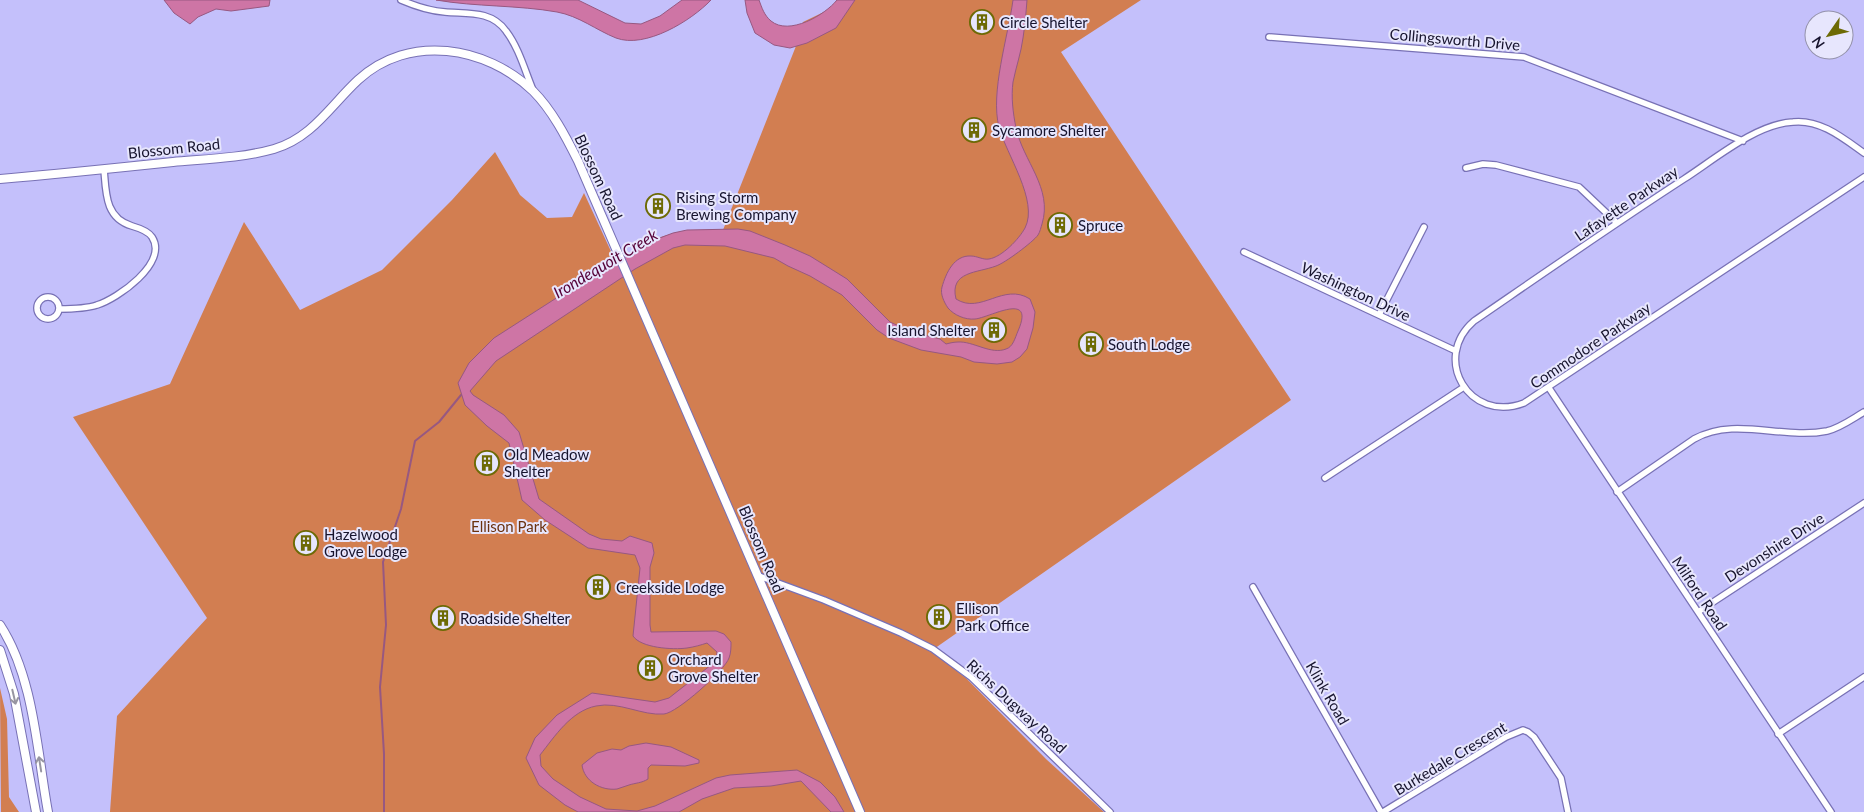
<svg xmlns="http://www.w3.org/2000/svg" width="1864" height="812" viewBox="0 0 1864 812" font-family="Lato,sans-serif">
<rect width="100%" height="100%" fill="#c4c0fb"/>
<!-- green -->
<path fill="#d27e51" d="M 837,0 L 1141,0 L 1061,52 L 1291,400 L 931,651 L 966,678 L 1046,759 L 1104,812 L 110,812 L 117,716 L 207,618 L 73,417 L 170,384 L 244,222 L 300,310 L 382,270 L 452,200 L 495,152 L 520,195 L 547,218 L 572,217 L 584,193 L 615,260 C 631,256 643,245 657,239 C 681,228 699,231 723,230 L 796,46 L 803,22 L 830,9 Z
M 0,688 L 7,719 L 9,797 L 19,812 L 1,812 Z"/>
<!-- water -->
<path fill="#ce75a5" stroke="#975881" d="M 164,0 L 270,0 L 269,6 L 231,11 L 216,9 L 198,17 L 190,24 L 174,13 Z
M 436,0 L 578,0 L 625,23 L 641,24 L 660,16 L 682,0 L 711,0 C 691,21 645,49 616,38 C 596,30 579,16 557,12 C 518,5 476,7 436,0 Z
M 745,0 L 759,0 C 762,8 764,15 771,21 C 789,36 825,15 837,0 L 855,0 L 836,28 L 807,43 L 790,48 L 774,45 L 755,33 L 747,13 Z
M 1013,0 L 1027,0 C 1026,13 1025,25 1023,38 C 1021,53 1016,67 1013,82 C 1011,97 1013,113 1016,128 C 1023,161 1053,188 1042,224 C 1041,227 1040,232 1038,235 C 1033,242 1005,263 996,266 C 978,273 949,271 956,299 C 981,315 1003,282 1030,299 L 1035,312 L 1033,328 L 1027,349 L 1020,357 L 1012,362 L 997,364 L 974,362 L 961,357 L 921,350 L 889,338 L 877,330 L 842,295 L 810,276 L 788,266 L 774,258 L 725,246 L 685,245 L 673,248 L 635,269 L 496,361 L 470,391 L 473,395 L 504,415 L 519,432 L 539,499 L 589,534 L 601,539 L 622,541 L 630,536 L 652,543 L 654,553 L 650,567 L 650,625 L 651,632 L 716,631 L 724,634 L 731,642 C 731,647 731,653 729,658 C 725,670 677,713 664,714 C 642,716 619,701 596,706 C 571,711 555,736 540,755 L 541,766 L 553,779 L 580,797 L 606,809 L 637,811 L 655,806 L 716,778 L 730,775 L 797,770 L 820,782 L 835,797 L 844,812 L 831,812 L 801,781 L 771,786 L 734,788 L 702,799 L 679,812 L 578,812 L 565,805 L 539,785 L 526,758 L 535,738 L 557,715 L 592,693 L 655,702 L 669,698 L 716,661 L 717,652 L 707,643 C 701,645 694,647 687,648 C 673,650 641,648 633,636 L 640,568 L 635,555 L 588,548 L 545,520 L 522,500 L 509,443 L 487,426 L 465,405 L 458,383 L 469,363 L 494,338 L 611,263 L 657,239 L 673,233 L 687,230 L 738,229 L 750,231 L 785,245 L 810,256 L 847,279 L 890,322 L 912,332 L 940,339 L 946,344 C 950,343 954,342 958,342 C 973,341 991,355 1006,349 C 1013,347 1015,338 1018,331 C 1036,290 989,318 975,319 C 965,320 954,315 948,308 C 944,302 940,294 942,287 C 946,273 954,255 971,256 C 977,256 983,260 989,259 C 1002,257 1019,239 1025,228 C 1039,201 1006,154 999,127 C 990,93 1008,37 1013,0 Z
M 646,743 L 671,747 L 699,760 L 699,763 L 685,766 L 651,765 L 648,768 L 648,779 C 642,783 635,783 629,785 C 625,786 621,788 617,789 C 601,791 584,781 582,765 L 597,753 L 612,749 L 621,750 L 629,746 Z"/>
<g fill="none" stroke-linecap="round" stroke-linejoin="round">
<!-- stream -->
<path stroke="#975881" stroke-width="2" d="M 384,812 L 384,754 L 380,687 L 386,625 L 383,562 L 401,509 L 415,441 L 439,422 L 461,395"/>
<defs>
<path id="street" d="M 401,0 C 415,6 430,11 445,12 C 467,14 491,10 506,31 C 519,48 525,71 533,90
M 1269,37 L 1524,57 L 1743,141
M 1864,153 C 1843,138 1820,119 1793,122 C 1756,124 1715,159 1684,179 C 1613,225 1544,273 1474,321 C 1431,358 1469,424 1524,403 L 1864,177
M 1466,168 L 1483,164 L 1496,165 L 1579,187 L 1617,223
M 1244,252 L 1456,351
M37 308a11 11 0 1 1 22 0a11 11 0 1 1-22 0Z
M 59,309 C 71,309 85,309 97,305 C 117,299 169,263 152,237 C 148,231 139,228 132,226 C 105,218 106,193 104,169
M 1379,315 L 1424,227
M 1549,388 L 1831,812
M 1325,478 L 1464,387
M 1617,492 L 1694,439 C 1735,416 1783,440 1827,431 C 1840,428 1852,419 1864,412
M 759,576 L 824,600 L 901,633 L 933,649 L 971,677 L 1110,812
M 1253,587 L 1381,812
M 1698,612 L 1864,503
M 1778,734 L 1864,677
M 1383,812 L 1506,737 L 1523,730 L 1528,732 L 1534,737 L 1561,778 L 1568,812"/>
<path id="secondary" d="M 0,179 C 58,174 116,168 173,162 C 207,159 242,158 274,149 C 312,138 331,105 358,80 C 409,33 486,46 533,91 C 552,110 566,137 578,161 L 860,812
M 0,625 C 34,677 37,752 48,812
M 0,650 L 14,694 L 36,812"/>
</defs>
<!-- street casing -->
<use href="#street" stroke="#7871b5" stroke-width="8"/>
<!-- secondary casing -->
<use href="#secondary" stroke="#7871b5" stroke-width="10"/>
<!-- street -->
<use href="#street" stroke="#fff" stroke-width="5.5"/>
<!-- secondary -->
<use href="#secondary" stroke="#fff" stroke-width="8"/>
</g>
<!-- one-way arrows -->
<defs><path id="oneway-shaft" d="M-6 0H5M1.5-3L5.5 0L1.5 3" fill="none" stroke-width="1.6" stroke-linecap="round" stroke-linejoin="round" transform="scale(1.25)"/></defs>
<g stroke="#9795a1">
<use href="#oneway-shaft" transform="translate(14 697) rotate(77)"/>
<use href="#oneway-shaft" transform="translate(40 764) rotate(-99)"/>
</g>
<!-- icons -->
<defs>
<symbol id="building-ring" viewBox="-11 -11 22 22"><circle r="9.5" fill="#e7e6fd" stroke="#6d6a05" stroke-width="1.5"/><path d="M-4-6H4V6H1V3H-1V6H-4ZM-2.5-4.3h1.7v1.8h-1.7ZM.8-4.3h1.7v1.8H.8ZM-2.5-1h1.7V.8h-1.7ZM.8-1h1.7V.8H.8Z" fill="#6d6a05"/></symbol>
</defs>
<g fill-rule="evenodd">
<use href="#building-ring" x="968" y="8" width="28" height="28"/>
<use href="#building-ring" x="960" y="116" width="28" height="28"/>
<use href="#building-ring" x="644" y="192" width="28" height="28"/>
<use href="#building-ring" x="1046" y="211" width="28" height="28"/>
<use href="#building-ring" x="980" y="316" width="28" height="28"/>
<use href="#building-ring" x="1077" y="330" width="28" height="28"/>
<use href="#building-ring" x="473" y="449" width="28" height="28"/>
<use href="#building-ring" x="292" y="529" width="28" height="28"/>
<use href="#building-ring" x="584" y="573" width="28" height="28"/>
<use href="#building-ring" x="925" y="603" width="28" height="28"/>
<use href="#building-ring" x="429" y="604" width="28" height="28"/>
<use href="#building-ring" x="636" y="654" width="28" height="28"/>
</g>
<g text-anchor="middle" dominant-baseline="central" stroke-width="4" stroke-linejoin="round" paint-order="stroke">
<!-- poi labels -->
<g font-size="15" fill="#17142e" stroke="#e7e6fd" text-anchor="start">
<text x="1000" y="22">Circle Shelter</text>
<text x="992" y="130">Sycamore Shelter</text>
<text x="676" y="197">Rising Storm<tspan x="676" dy="17">Brewing Company</tspan></text>
<text x="1078" y="225">Spruce</text>
<text x="976" y="330" text-anchor="end">Island Shelter</text>
<text x="1108" y="344">South Lodge</text>
<text x="504" y="454">Old Meadow<tspan x="504" dy="17">Shelter</tspan></text>
<text x="324" y="534">Hazelwood<tspan x="324" dy="17">Grove Lodge</tspan></text>
<text x="616" y="587">Creekside Lodge</text>
<text x="956" y="608">Ellison<tspan x="956" dy="17">Park Office</tspan></text>
<text x="460" y="618">Roadside Shelter</text>
<text x="668" y="659">Orchard<tspan x="668" dy="17">Grove Shelter</tspan></text>
</g>
<!-- street labels -->
<g font-size="15" fill="#17142e" stroke="#e7e6fd">
<text transform="translate(1455 39) rotate(5)">Collingsworth Drive</text>
<text transform="translate(174 148) rotate(-6)">Blossom Road</text>
<text transform="translate(599 177) rotate(65)">Blossom Road</text>
<text transform="translate(1626 203) rotate(-34)">Lafayette Parkway</text>
<text transform="translate(1356 291) rotate(25)">Washington Drive</text>
<text transform="translate(1590 345) rotate(-34)">Commodore Parkway</text>
<text transform="translate(1774 547) rotate(-33)">Devonshire Drive</text>
<text transform="translate(762 549) rotate(67)">Blossom Road</text>
<text transform="translate(1700 593) rotate(56)">Milford Road</text>
<text transform="translate(1328 693) rotate(60)">Klink Road</text>
<text transform="translate(1017 706) rotate(43)">Richs Dugway Road</text>
<text transform="translate(1450 758) rotate(-31)">Burkedale Crescent</text>
</g>
<!-- park labels -->
<g font-size="15" fill="#6b320f" stroke="#e7e6fd">
<text x="509" y="526">Ellison Park</text>
</g>
<!-- water labels -->
<g font-size="16" font-style="italic" fill="#550038" stroke="#e7e6fd">
<text transform="translate(605 263) rotate(-31)">Irondequoit Creek</text>
</g>
</g>
<!-- north arrow -->
<g transform="translate(1829 35) rotate(236)"><circle r="24" fill="#e7e6fd" stroke="#9492aa"/>
<path d="M0-4L9 19L0 12L-9 19Z" fill="#6d6a05"/>
<text y="-8" font-size="14" font-weight="bold" text-anchor="middle" fill="#17142e">N</text>
</g>
</svg>
